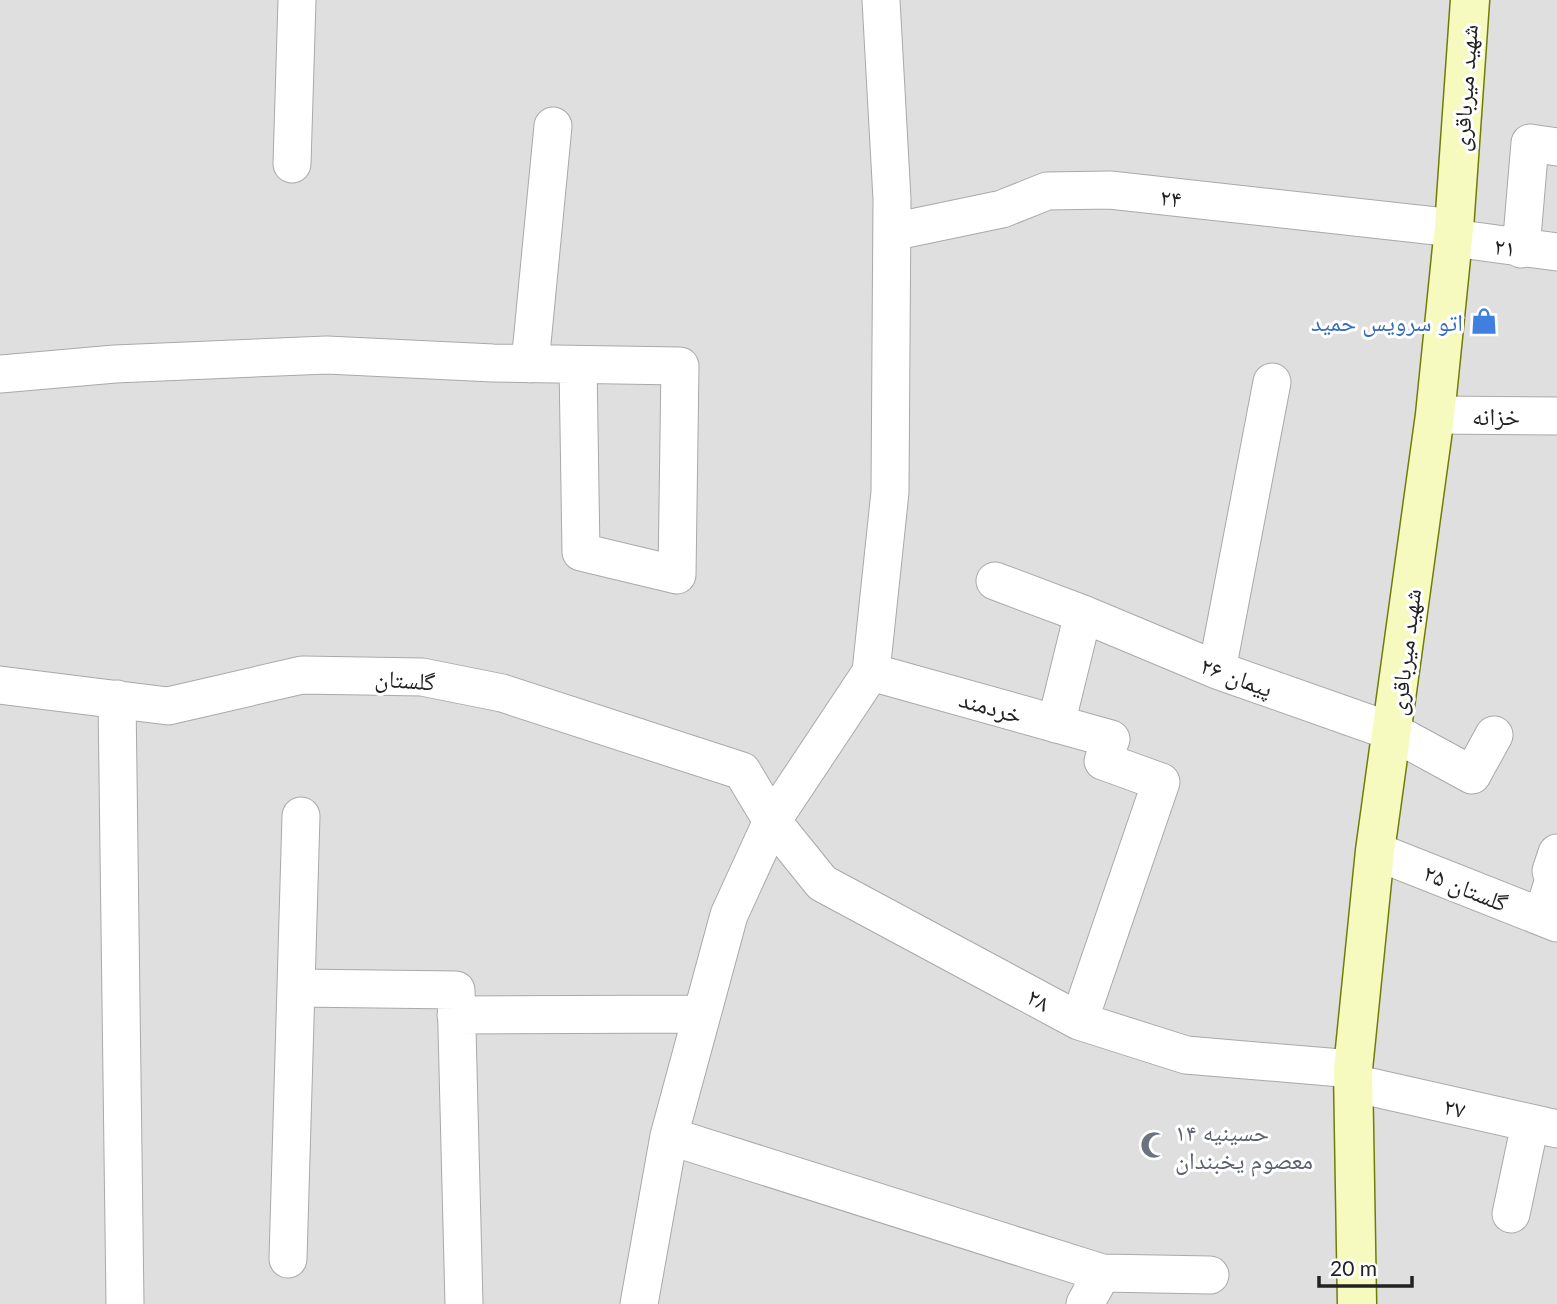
<svg xmlns="http://www.w3.org/2000/svg" width="1557" height="1304" viewBox="0 0 1557 1304" font-family="Lato,'Noto Naskh Arabic',sans-serif">
<rect width="100%" height="100%" fill="#f2efe9"/>
<!-- residential -->
<path fill="#e0dfdf" d="M 0,0 L 1557,0 L 1557,1304 L 0,1304 Z"/>
<g fill="none" stroke-linecap="round" stroke-linejoin="round">
<defs>
<path id="street" d="M 292,164 L 297,0
M 892,232 L 1002,209 L 1047,191 L 1110,190 L 1454,228
M 1453,238 L 1557,252
M 1521,249 L 1530,143 L 1557,147
M 530,364 L 553,126
M 0,374 L 115,364 L 327,355 L 493,363 L 680,366 L 677,575 L 581,552 L 578,365
M 1435,415 L 1557,416
M 995,581 L 1083,614 L 1217,670 L 1393,732 L 1472,775 L 1494,735
M 1217,670 L 1272,382
M 871,672 L 1111,739 L 1103,761 L 1161,782 L 1079,1021
M 0,685 L 168,706 L 302,675 L 422,677 L 502,693 L 742,771 L 772,821 L 822,883 L 1079,1021 L 1186,1055 L 1353,1069
M 117,699 L 125,1304
M 1056,724 L 1083,614
M 1375,851 L 1557,923
M 1542,917 L 1554,879 L 1551,871 L 1557,853
M 297,988 L 456,990 L 464,1304
M 456,1015 L 702,1014
M 1353,1083 L 1557,1129
M 669,1136 L 1102,1273 L 1210,1275
M 1511,1214 L 1530,1124
M 288,1259 L 301,816
M 639,1304 L 669,1136 L 729,915 L 772,821 L 871,672 L 890,492 L 892,199 L 881,0
M 1085,1304 L 1102,1273"/>
<path id="secondary" d="M 1357,1304 L 1353,1069 L 1375,851 L 1435,415 L 1454,228 L 1470,0"/>
</defs>
<!-- street casing -->
<use href="#street" stroke="#a9a9a9" stroke-width="39"/>
<!-- secondary casing -->
<use href="#secondary" stroke="#707d05" stroke-width="41"/>
<!-- street -->
<use href="#street" stroke="#fff" stroke-width="37"/>
<!-- secondary -->
<use href="#secondary" stroke="#f7fabf" stroke-width="38"/>
</g>
<!-- icons -->
<defs>
<symbol id="shop-bare" viewBox="-9 -9 18 18"><path d="M-5-2.5h2.3a2.7 3.5 0 0 1 5.4 0H5L5.5 6h-11ZM-1.5-2.5h3a1.5 2.3 0 0 0-3 0Z" fill="#3f7fe0" stroke="#fff" stroke-width="2.5" paint-order="stroke"/></symbol>
<symbol id="mosque-bare" viewBox="-9 -9 18 18"><path d="M3.5-4.9A6 6 0 1 0 3.5 4.9A5 5 0 1 1 3.5-4.9Z" fill="#6b7280" stroke="#fff" stroke-width="2.5" paint-order="stroke"/></symbol>
</defs>
<g fill-rule="evenodd">
<use href="#shop-bare" x="1465" y="302" width="38" height="38"/>
<use href="#mosque-bare" x="1135" y="1126" width="38" height="38"/>
</g>
<g text-anchor="middle" dominant-baseline="central" stroke-width="6" stroke-linejoin="round" paint-order="stroke">
<!-- street labels -->
<g font-size="24" fill="#222" stroke="#fff">
<text transform="translate(1464 88) rotate(-86)">شهید میرباقری</text>
<text transform="translate(1171 197) rotate(6)">۲۴</text>
<text transform="translate(1505 246) rotate(8)">۲۱</text>
<text x="1496" y="415">خزانه</text>
<text transform="translate(1404 652) rotate(-83)">شهید میرباقری</text>
<text transform="translate(1237 676) rotate(20)">پیمان ۲۶</text>
<text transform="translate(405 679) rotate(4)">گلستان</text>
<text transform="translate(991 706) rotate(16)">خردمند</text>
<text transform="translate(1466 887) rotate(22)">گلستان ۲۵</text>
<text transform="translate(1039 999) rotate(28)">۲۸</text>
<text transform="translate(1455 1107) rotate(13)">۲۷</text>
</g>
<!-- shop labels -->
<g font-size="24" fill="#366cbe" stroke="#fff" text-anchor="end">
<text x="1463" y="321">اتو سرویس حمید</text>
</g>
<!-- worship labels -->
<g font-size="24" fill="#5b616d" stroke="#fff" text-anchor="start">
<text x="1175" y="1131">حسینیه ۱۴<tspan x="1175" dy="28">معصوم یخبندان</tspan></text>
</g>
</g>
<!-- scale -->
<path d="M1319 1276v10h93v-10" fill="none" stroke="#222222" stroke-width="3.5"/>
<text x="1330" y="1276" font-size="21" fill="#222222" stroke="#ffffff" stroke-width="5" paint-order="stroke">20 m</text>
</svg>
